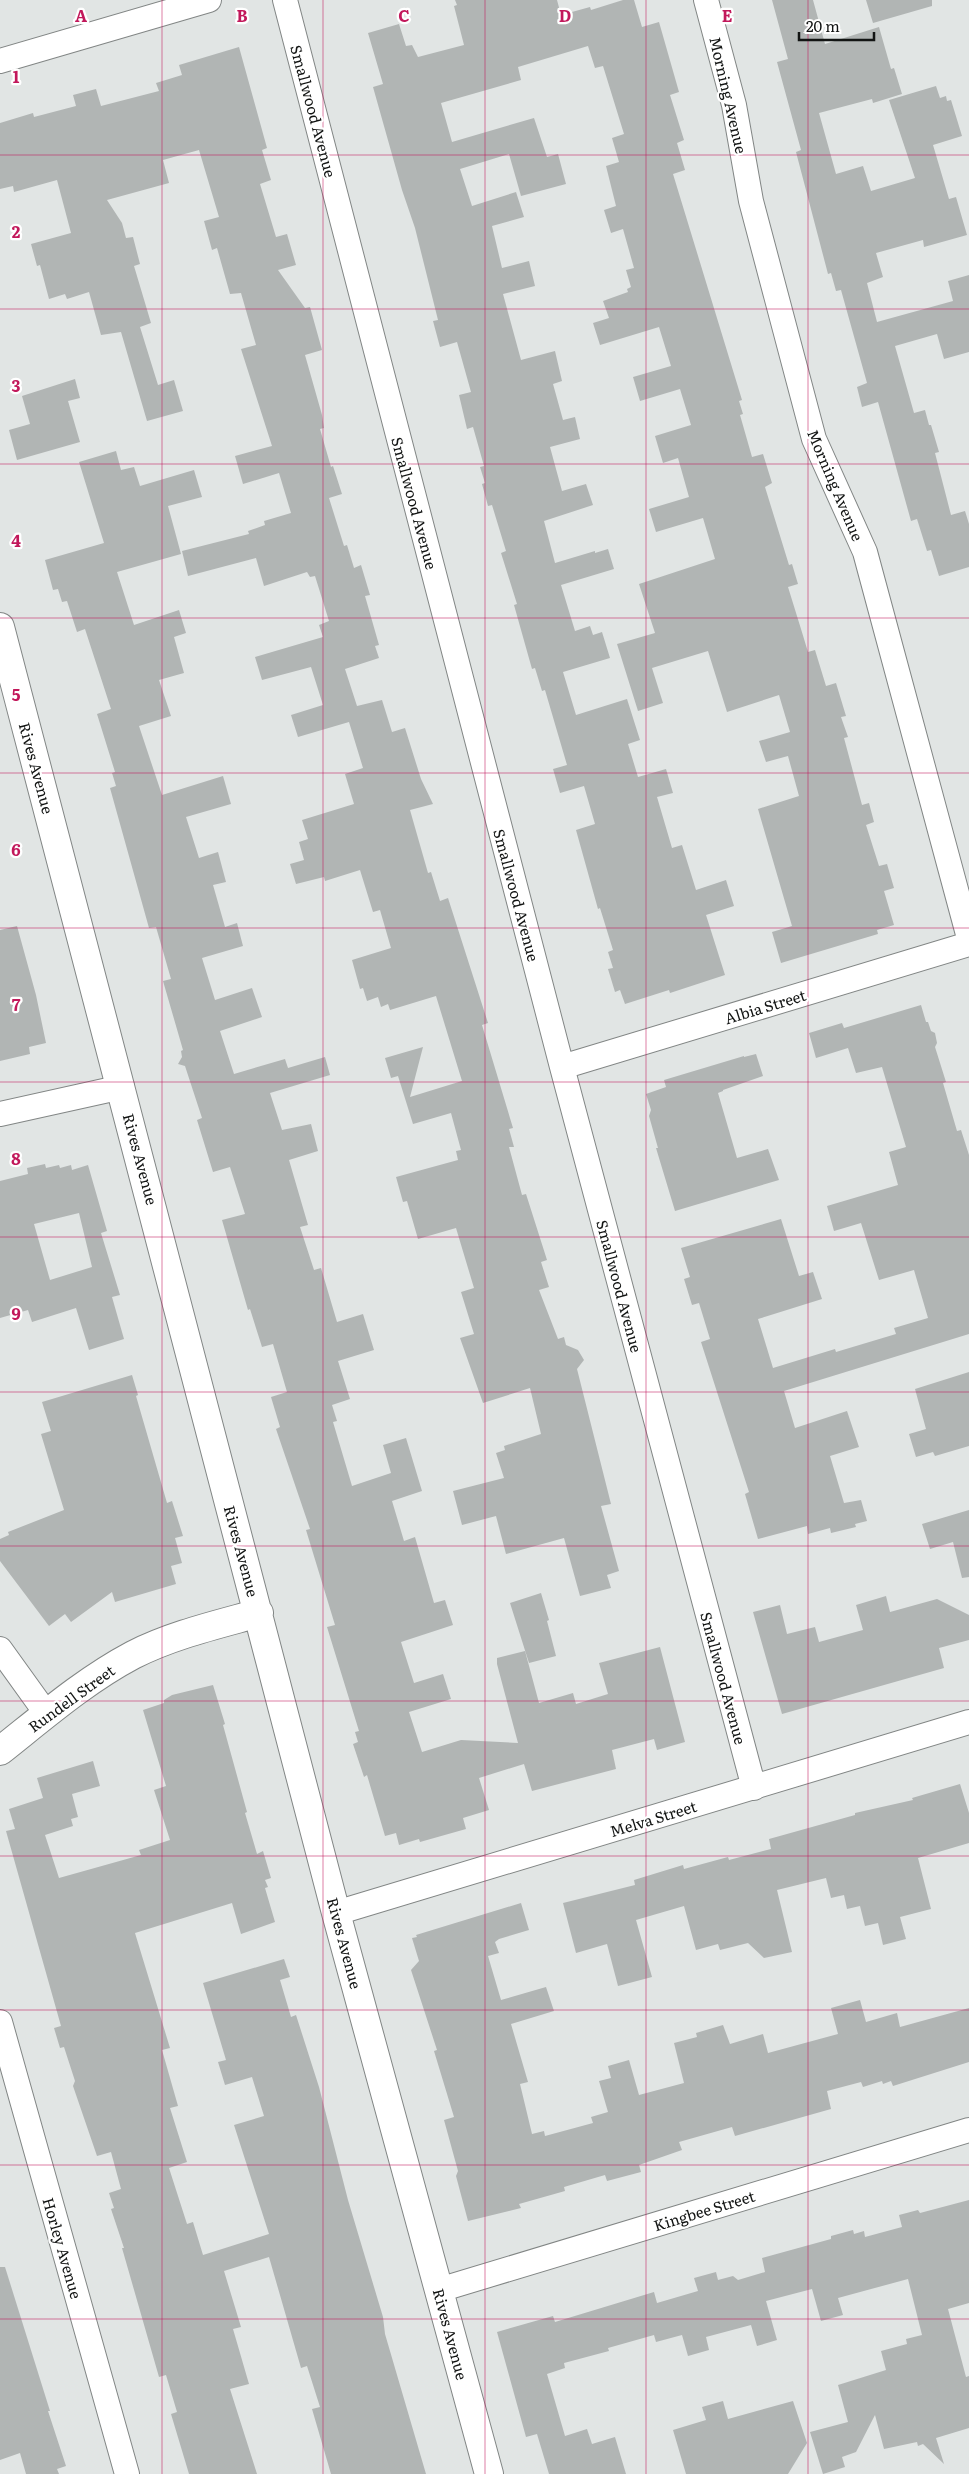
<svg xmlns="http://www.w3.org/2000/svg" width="969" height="2474" viewBox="0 0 969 2474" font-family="Literata,serif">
<rect width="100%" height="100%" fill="#e1e5e4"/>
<!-- building -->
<path fill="#b1b5b4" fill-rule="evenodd" d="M 455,0 L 557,0 L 561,15 L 590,7 L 591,10 L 623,0 L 634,0 L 642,27 L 659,22 L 679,92 L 670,95 L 684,140 L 677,143 L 685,170 L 673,174 L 742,400 L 739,401 L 743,414 L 740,415 L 752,457 L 763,454 L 772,483 L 765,487 L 789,565 L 792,564 L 798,584 L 788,587 L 801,629 L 808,652 L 815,650 L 826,686 L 836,683 L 846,716 L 841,717 L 848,737 L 844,738 L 862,805 L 869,803 L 874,822 L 866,825 L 879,866 L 887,864 L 894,888 L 884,891 L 894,925 L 877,930 L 878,934 L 781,963 L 772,932 L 792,926 L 758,809 L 799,796 L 788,756 L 766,762 L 759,741 L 790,732 L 779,695 L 727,712 L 708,651 L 652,668 L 663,703 L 638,711 L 617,644 L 655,633 L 639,584 L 715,559 L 703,518 L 656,532 L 649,509 L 689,497 L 678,458 L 663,463 L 655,436 L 691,425 L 680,389 L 640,401 L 633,377 L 671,366 L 659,327 L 600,345 L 593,323 L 609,318 L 603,301 L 628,292 L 627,289 L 631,287 L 626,270 L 634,268 L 623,229 L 611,233 L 604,210 L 616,206 L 606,166 L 619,162 L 612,138 L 624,134 L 603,66 L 595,68 L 588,46 L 518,67 L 521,80 L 441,103 L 452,142 L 534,118 L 547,157 L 558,154 L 566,184 L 521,196 L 509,154 L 460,169 L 472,206 L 516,192 L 524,217 L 492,226 L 502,268 L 529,261 L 535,286 L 503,294 L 521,360 L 555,351 L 562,381 L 553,384 L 563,420 L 575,417 L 580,439 L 550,447 L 562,491 L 586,484 L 593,505 L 544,521 L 555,563 L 595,551 L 595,553 L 608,549 L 614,569 L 561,585 L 575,631 L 590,626 L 593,635 L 602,632 L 610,658 L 563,672 L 576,715 L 627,699 L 640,740 L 628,744 L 638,777 L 666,769 L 673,793 L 657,797 L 672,848 L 682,845 L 696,890 L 726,880 L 734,906 L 706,915 L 725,975 L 670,993 L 669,990 L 625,1004 L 620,990 L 615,992 L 608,969 L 613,968 L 608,952 L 613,950 L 600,908 L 598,909 L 576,830 L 595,824 L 584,786 L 560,793 L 553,769 L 567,765 L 545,690 L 542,691 L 535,668 L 532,669 L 514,605 L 517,604 L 501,553 L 506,551 L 492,505 L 488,506 L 482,484 L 485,483 L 480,467 L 484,466 L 473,427 L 467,429 L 459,395 L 471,392 L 457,342 L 440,347 L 433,321 L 438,320 L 415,228 L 402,190 L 373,87 L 383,84 L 368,33 L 399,24 L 406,46 L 412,45 L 418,57 L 464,45 L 454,6 L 457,5 Z
M 772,0 L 813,0 L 825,44 L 879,27 L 891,69 L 894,68 L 902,94 L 873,103 L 872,99 L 819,113 L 836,174 L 863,166 L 871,191 L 915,178 L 889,100 L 936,86 L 940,98 L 946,96 L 947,101 L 951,100 L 962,136 L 933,145 L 949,199 L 956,197 L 967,235 L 924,247 L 923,240 L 876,253 L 883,277 L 867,283 L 877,322 L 953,301 L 948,281 L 969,275 L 969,352 L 944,359 L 937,334 L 895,346 L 914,413 L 925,410 L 929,425 L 931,425 L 939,452 L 935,453 L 951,515 L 965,511 L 969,524 L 969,567 L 939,576 L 931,550 L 927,551 L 917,519 L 911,521 L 878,402 L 862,407 L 857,387 L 867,383 L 841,290 L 836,291 L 831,273 L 828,274 L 796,152 L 801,150 L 777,62 L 788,59 Z
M 866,0 L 932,0 L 932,6 L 873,23 Z
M 239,47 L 267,148 L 262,150 L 271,180 L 260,184 L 276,237 L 287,234 L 296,265 L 278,270 L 305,308 L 310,307 L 322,350 L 305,355 L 322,415 L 324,428 L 320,429 L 331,467 L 333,466 L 342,494 L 329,498 L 344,546 L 347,545 L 354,568 L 361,565 L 370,595 L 365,596 L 379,645 L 375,646 L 379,658 L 345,669 L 357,706 L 382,700 L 392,732 L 405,728 L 421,779 L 433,804 L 410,810 L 428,873 L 431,872 L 440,901 L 448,898 L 488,1023 L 482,1025 L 513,1128 L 509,1129 L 514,1147 L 509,1147 L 522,1195 L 526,1194 L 547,1260 L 541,1262 L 549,1287 L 539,1290 L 558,1339 L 564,1337 L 566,1345 L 578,1350 L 584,1360 L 577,1369 L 611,1504 L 601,1506 L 619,1571 L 607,1575 L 611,1588 L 580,1596 L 564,1538 L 506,1554 L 496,1516 L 462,1525 L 453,1491 L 504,1478 L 496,1453 L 505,1450 L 504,1446 L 541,1434 L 530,1388 L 483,1403 L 460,1338 L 474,1334 L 461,1292 L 474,1288 L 456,1228 L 418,1239 L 407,1201 L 403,1202 L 396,1177 L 458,1160 L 456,1151 L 461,1150 L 451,1113 L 413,1124 L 398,1076 L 391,1078 L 385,1058 L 423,1047 L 410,1097 L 462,1081 L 436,996 L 390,1010 L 388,1004 L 381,1007 L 378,997 L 367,1001 L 363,988 L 360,989 L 352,960 L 391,948 L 380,910 L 373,912 L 360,870 L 325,881 L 324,877 L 296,884 L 290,864 L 304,860 L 299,842 L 308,839 L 302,820 L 354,804 L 345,774 L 363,768 L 349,722 L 298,737 L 291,715 L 323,705 L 311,667 L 262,680 L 255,657 L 323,637 L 319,625 L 329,621 L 315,576 L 310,577 L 307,572 L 264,586 L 256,558 L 188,576 L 182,551 L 249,534 L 248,531 L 265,525 L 264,521 L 291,513 L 279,473 L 243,484 L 235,456 L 272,446 L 241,349 L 256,345 L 241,293 L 230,294 L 217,248 L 212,250 L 204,221 L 219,217 L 199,150 L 163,160 L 169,183 L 107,200 L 122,223 L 126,238 L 133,237 L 140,264 L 134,266 L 151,323 L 140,327 L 158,385 L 174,380 L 183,411 L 147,421 L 121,332 L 101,335 L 89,292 L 67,299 L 65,294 L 49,299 L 40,265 L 37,266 L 31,244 L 71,233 L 57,180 L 14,192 L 13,186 L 0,189 L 0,123 L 33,113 L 34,117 L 76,106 L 73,95 L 96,89 L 101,106 L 159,91 L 156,83 L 182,75 L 179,65 Z
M 75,379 L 80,398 L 68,401 L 80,442 L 17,460 L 9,430 L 30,424 L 22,396 Z
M 116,451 L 121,470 L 134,467 L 140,486 L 194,470 L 202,497 L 168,506 L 181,554 L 117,572 L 134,625 L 179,610 L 186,633 L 174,637 L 184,673 L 159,680 L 171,716 L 139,726 L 162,795 L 223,776 L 231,804 L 186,817 L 199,858 L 218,852 L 226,882 L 213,885 L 225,927 L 237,923 L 243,946 L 202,958 L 215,1000 L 252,988 L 262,1017 L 220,1031 L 234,1074 L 285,1059 L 288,1068 L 325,1057 L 330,1075 L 270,1093 L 282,1130 L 311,1124 L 318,1151 L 289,1160 L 308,1225 L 300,1227 L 314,1270 L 321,1268 L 337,1322 L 363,1314 L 374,1350 L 338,1361 L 350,1399 L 332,1405 L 337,1421 L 333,1422 L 352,1486 L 391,1473 L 383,1445 L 406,1438 L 422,1491 L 392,1501 L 404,1541 L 415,1537 L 434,1603 L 445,1600 L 453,1625 L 401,1642 L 414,1683 L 443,1674 L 451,1699 L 409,1712 L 422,1752 L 461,1740 L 518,1743 L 497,1664 L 497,1658 L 525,1651 L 539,1703 L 573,1693 L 576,1704 L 608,1694 L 599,1663 L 660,1647 L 685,1742 L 657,1750 L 654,1739 L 612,1750 L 616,1769 L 532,1791 L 524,1764 L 479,1778 L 489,1810 L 463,1818 L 466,1829 L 420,1842 L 419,1839 L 399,1845 L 396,1833 L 385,1836 L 367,1775 L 364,1777 L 353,1744 L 358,1742 L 355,1732 L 359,1731 L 327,1627 L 335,1625 L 306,1530 L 310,1529 L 276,1429 L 280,1427 L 271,1397 L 287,1392 L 273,1344 L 262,1347 L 250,1309 L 248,1310 L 222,1220 L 245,1214 L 230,1167 L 213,1172 L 197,1120 L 202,1118 L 185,1066 L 178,1064 L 182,1057 L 181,1051 L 183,1050 L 163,981 L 171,979 L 156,927 L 149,928 L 110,788 L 116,786 L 112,773 L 115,772 L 97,714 L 111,709 L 85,629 L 77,632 L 67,601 L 62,602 L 58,589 L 53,590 L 45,560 L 104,543 L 79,462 Z
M 17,926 L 36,995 L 46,1043 L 29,1047 L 30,1054 L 0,1061 L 0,930 Z
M 921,1005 L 926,1022 L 928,1022 L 931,1031 L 935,1033 L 937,1043 L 935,1047 L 946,1082 L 943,1083 L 957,1131 L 961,1130 L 969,1155 L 969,1334 L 784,1391 L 795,1428 L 847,1411 L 859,1447 L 830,1456 L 844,1503 L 861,1500 L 867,1521 L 855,1524 L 856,1527 L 831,1533 L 830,1528 L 808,1534 L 807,1526 L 758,1539 L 745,1494 L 749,1492 L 701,1342 L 710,1339 L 699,1303 L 692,1305 L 684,1279 L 690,1277 L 681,1248 L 781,1219 L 799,1276 L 813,1272 L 822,1299 L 758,1319 L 773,1368 L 835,1349 L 836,1352 L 896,1334 L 894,1328 L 928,1318 L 914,1270 L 879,1280 L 861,1223 L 834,1231 L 827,1206 L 898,1185 L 889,1152 L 906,1147 L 882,1067 L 856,1073 L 848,1048 L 816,1058 L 809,1033 L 842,1023 L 844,1028 Z
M 756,1054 L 763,1076 L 723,1090 L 723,1091 L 718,1093 L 737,1158 L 768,1149 L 779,1180 L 675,1211 L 656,1148 L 658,1148 L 649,1116 L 651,1110 L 646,1094 L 666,1087 L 664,1080 L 744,1056 L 744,1057 Z
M 45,1164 L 46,1168 L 59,1165 L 60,1168 L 71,1165 L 72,1170 L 88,1165 L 107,1231 L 101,1233 L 120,1295 L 112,1297 L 124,1339 L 89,1350 L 76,1308 L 32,1322 L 28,1310 L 0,1318 L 0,1181 L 28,1174 L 27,1168 ZM 79,1213 L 92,1267 L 50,1280 L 34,1224 Z
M 969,1372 L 969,1446 L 935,1456 L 933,1452 L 916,1457 L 909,1434 L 926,1429 L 915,1389 Z
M 132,1375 L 138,1395 L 136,1396 L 167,1503 L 172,1501 L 183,1536 L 175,1538 L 182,1563 L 171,1566 L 176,1584 L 115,1602 L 112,1592 L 71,1622 L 65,1614 L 49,1626 L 0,1561 L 0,1539 L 9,1535 L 8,1532 L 64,1510 L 41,1434 L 51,1431 L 42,1402 Z
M 969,1510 L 969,1577 L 962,1578 L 953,1542 L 930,1549 L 922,1524 Z
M 541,1593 L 549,1620 L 547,1621 L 556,1656 L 529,1663 L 510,1603 Z
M 886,1596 L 890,1612 L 937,1599 L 969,1615 L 969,1640 L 939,1648 L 944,1668 L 782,1714 L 753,1612 L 780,1605 L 787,1634 L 815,1627 L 819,1642 L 863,1630 L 856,1605 Z
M 213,1685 L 225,1724 L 223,1725 L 247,1812 L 245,1813 L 257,1854 L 263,1851 L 271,1878 L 265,1880 L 268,1887 L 265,1888 L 275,1922 L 241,1934 L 232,1903 L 135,1933 L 170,2048 L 162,2050 L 178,2106 L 170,2108 L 187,2162 L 169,2168 L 187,2224 L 193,2222 L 203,2255 L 269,2234 L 234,2125 L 264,2116 L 252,2077 L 225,2085 L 218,2062 L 226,2060 L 203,1983 L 284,1959 L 290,1977 L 280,1980 L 291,2017 L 296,2015 L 319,2087 L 348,2200 L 383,2317 L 385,2334 L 426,2474 L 331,2474 L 312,2409 L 320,2407 L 307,2366 L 301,2368 L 269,2257 L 224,2271 L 241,2327 L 233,2329 L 249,2384 L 230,2389 L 257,2474 L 189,2474 L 171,2414 L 177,2412 L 166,2375 L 159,2377 L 122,2248 L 124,2248 L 111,2209 L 114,2208 L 109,2193 L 121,2189 L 111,2152 L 97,2156 L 73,2086 L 75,2081 L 64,2047 L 60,2048 L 54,2028 L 61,2026 L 6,1831 L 15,1829 L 9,1809 L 43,1798 L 37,1778 L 93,1761 L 100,1786 L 72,1794 L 78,1817 L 71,1819 L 73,1826 L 45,1835 L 59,1878 L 141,1855 L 139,1850 L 170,1840 L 154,1790 L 166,1786 L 143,1710 L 164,1703 L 164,1700 L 172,1695 Z
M 960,1784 L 969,1813 L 969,1843 L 918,1858 L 931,1909 L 900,1917 L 906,1939 L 883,1945 L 878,1923 L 865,1926 L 860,1906 L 847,1909 L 844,1895 L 831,1898 L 826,1878 L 777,1890 L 792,1952 L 764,1958 L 748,1943 L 720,1950 L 718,1944 L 696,1950 L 684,1906 L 636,1920 L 652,1977 L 618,1986 L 607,1944 L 576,1953 L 563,1903 L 635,1885 L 634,1880 L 683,1865 L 684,1869 L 728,1857 L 729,1860 L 771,1849 L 769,1839 L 855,1815 L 855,1813 L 913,1800 L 912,1798 Z
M 521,1903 L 529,1930 L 499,1939 L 495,1942 L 499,1953 L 488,1956 L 501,2000 L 546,1987 L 554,2011 L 511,2024 L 528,2082 L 520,2084 L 532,2134 L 544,2131 L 545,2136 L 593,2123 L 591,2117 L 608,2112 L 599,2081 L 611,2078 L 608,2066 L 629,2060 L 639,2095 L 684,2083 L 674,2043 L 697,2037 L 696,2033 L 723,2025 L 730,2044 L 763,2034 L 768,2053 L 838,2034 L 831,2008 L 860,2000 L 866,2022 L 897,2013 L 900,2027 L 969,2008 L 969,2062 L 893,2086 L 891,2081 L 883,2084 L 882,2081 L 863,2087 L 861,2082 L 827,2091 L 831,2109 L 735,2136 L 732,2127 L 679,2142 L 682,2150 L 639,2165 L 641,2172 L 607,2181 L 605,2175 L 564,2187 L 565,2191 L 519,2204 L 521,2208 L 468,2221 L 456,2176 L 458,2171 L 444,2120 L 454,2117 L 434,2051 L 437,2050 L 411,1970 L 419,1961 L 412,1938 L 417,1937 L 416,1935 Z
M 969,2200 L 969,2303 L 948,2309 L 966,2377 L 969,2376 L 969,2428 L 936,2438 L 944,2464 L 923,2444 L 918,2446 L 917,2442 L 884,2449 L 875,2415 L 856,2452 L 842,2457 L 845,2467 L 823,2474 L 810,2432 L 848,2422 L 838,2385 L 886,2370 L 881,2351 L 907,2344 L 906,2339 L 922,2335 L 908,2279 L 838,2298 L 843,2315 L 821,2321 L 812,2289 L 766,2301 L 777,2340 L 757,2346 L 751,2325 L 706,2337 L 709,2350 L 688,2356 L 682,2335 L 656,2342 L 654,2335 L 608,2348 L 609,2351 L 564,2363 L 565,2368 L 547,2374 L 565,2436 L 587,2429 L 592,2444 L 615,2437 L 626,2474 L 549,2474 L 537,2434 L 526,2437 L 497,2332 L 553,2316 L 555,2322 L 654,2292 L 657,2303 L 698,2291 L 694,2278 L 716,2272 L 718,2280 L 733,2276 L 738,2280 L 765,2272 L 762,2258 L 831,2239 L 831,2236 L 853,2230 L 854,2234 L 864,2231 L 865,2237 L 902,2227 L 899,2215 L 918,2210 L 920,2213 Z
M 0,2267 L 5,2267 L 50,2411 L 48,2411 L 66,2466 L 57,2469 L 59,2474 L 26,2474 L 20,2453 L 0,2460 Z
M 723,2401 L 728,2419 L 793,2401 L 807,2443 L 788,2474 L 686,2474 L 673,2430 L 706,2420 L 702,2407 Z"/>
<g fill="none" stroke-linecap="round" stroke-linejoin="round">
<defs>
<path id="street" d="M 285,0 L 562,1067 L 754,1788
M 706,0 L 734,105 L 751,201 L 814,439 L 865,552 L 969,938
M 0,61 L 209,0
M 562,1067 L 969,944
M 0,1114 L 122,1087
M 0,1649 L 46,1713
M 336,1913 L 969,1722
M 0,2022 L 127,2474
M 439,2290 L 969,2130"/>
<path id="secondary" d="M 0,627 L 336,1913 L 489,2474
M 0,1751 C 43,1717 84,1681 133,1655 C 172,1635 216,1625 259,1613"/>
</defs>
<!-- street casing -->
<use href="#street" stroke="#828685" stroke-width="26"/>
<!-- secondary casing -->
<use href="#secondary" stroke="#828685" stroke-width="30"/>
<!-- street -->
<use href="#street" stroke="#fff" stroke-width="24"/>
<!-- secondary -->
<use href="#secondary" stroke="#fff" stroke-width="28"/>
</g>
<!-- grid -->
<path fill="none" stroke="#c2185b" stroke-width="1" stroke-opacity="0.55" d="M 162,0 L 162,2474M 323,0 L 323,2474M 485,0 L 485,2474M 646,0 L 646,2474M 808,0 L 808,2474M 0,155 L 969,155M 0,309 L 969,309M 0,464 L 969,464M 0,618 L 969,618M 0,773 L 969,773M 0,928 L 969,928M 0,1082 L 969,1082M 0,1237 L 969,1237M 0,1392 L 969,1392M 0,1546 L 969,1546M 0,1701 L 969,1701M 0,1856 L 969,1856M 0,2010 L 969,2010M 0,2165 L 969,2165M 0,2319 L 969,2319"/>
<g text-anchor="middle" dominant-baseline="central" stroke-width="4.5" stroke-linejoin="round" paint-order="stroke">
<!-- street labels -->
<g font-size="15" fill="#121413" stroke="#fff">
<text transform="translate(729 95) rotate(77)">Morning Avenue</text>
<text transform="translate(314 111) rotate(75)">Smallwood Avenue</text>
<text transform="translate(836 485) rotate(67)">Morning Avenue</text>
<text transform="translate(415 503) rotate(75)">Smallwood Avenue</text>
<text transform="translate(37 768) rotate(75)">Rives Avenue</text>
<text transform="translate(517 895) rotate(75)">Smallwood Avenue</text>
<text transform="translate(765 1006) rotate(-17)">Albia Street</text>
<text transform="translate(141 1159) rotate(75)">Rives Avenue</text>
<text transform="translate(620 1286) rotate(75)">Smallwood Avenue</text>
<text transform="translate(242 1551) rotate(75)">Rives Avenue</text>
<text transform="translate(724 1678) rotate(75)">Smallwood Avenue</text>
<text transform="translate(71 1698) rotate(-36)">Rundell Street</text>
<text transform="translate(653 1818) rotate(-17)">Melva Street</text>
<text transform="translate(345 1943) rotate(75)">Rives Avenue</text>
<text transform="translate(704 2210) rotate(-17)">Kingbee Street</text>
<text transform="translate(63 2248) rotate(74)">Horley Avenue</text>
<text transform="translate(451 2334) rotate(75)">Rives Avenue</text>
</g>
</g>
<g font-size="16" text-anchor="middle" font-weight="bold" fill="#c2185b" stroke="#fff" stroke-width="4.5" stroke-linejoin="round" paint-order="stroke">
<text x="81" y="22">A</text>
<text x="242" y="22">B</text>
<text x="404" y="22">C</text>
<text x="565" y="22">D</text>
<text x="727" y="22">E</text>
<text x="16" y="83">1</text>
<text x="16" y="238">2</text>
<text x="16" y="392">3</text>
<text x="16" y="547">4</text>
<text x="16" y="701">5</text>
<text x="16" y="856">6</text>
<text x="16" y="1011">7</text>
<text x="16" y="1165">8</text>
<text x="16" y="1320">9</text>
</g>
<!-- scale -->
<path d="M799 32v8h75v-8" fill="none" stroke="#121413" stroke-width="2.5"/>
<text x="806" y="32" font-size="15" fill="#121413" stroke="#ffffff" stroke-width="4" paint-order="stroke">20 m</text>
</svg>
